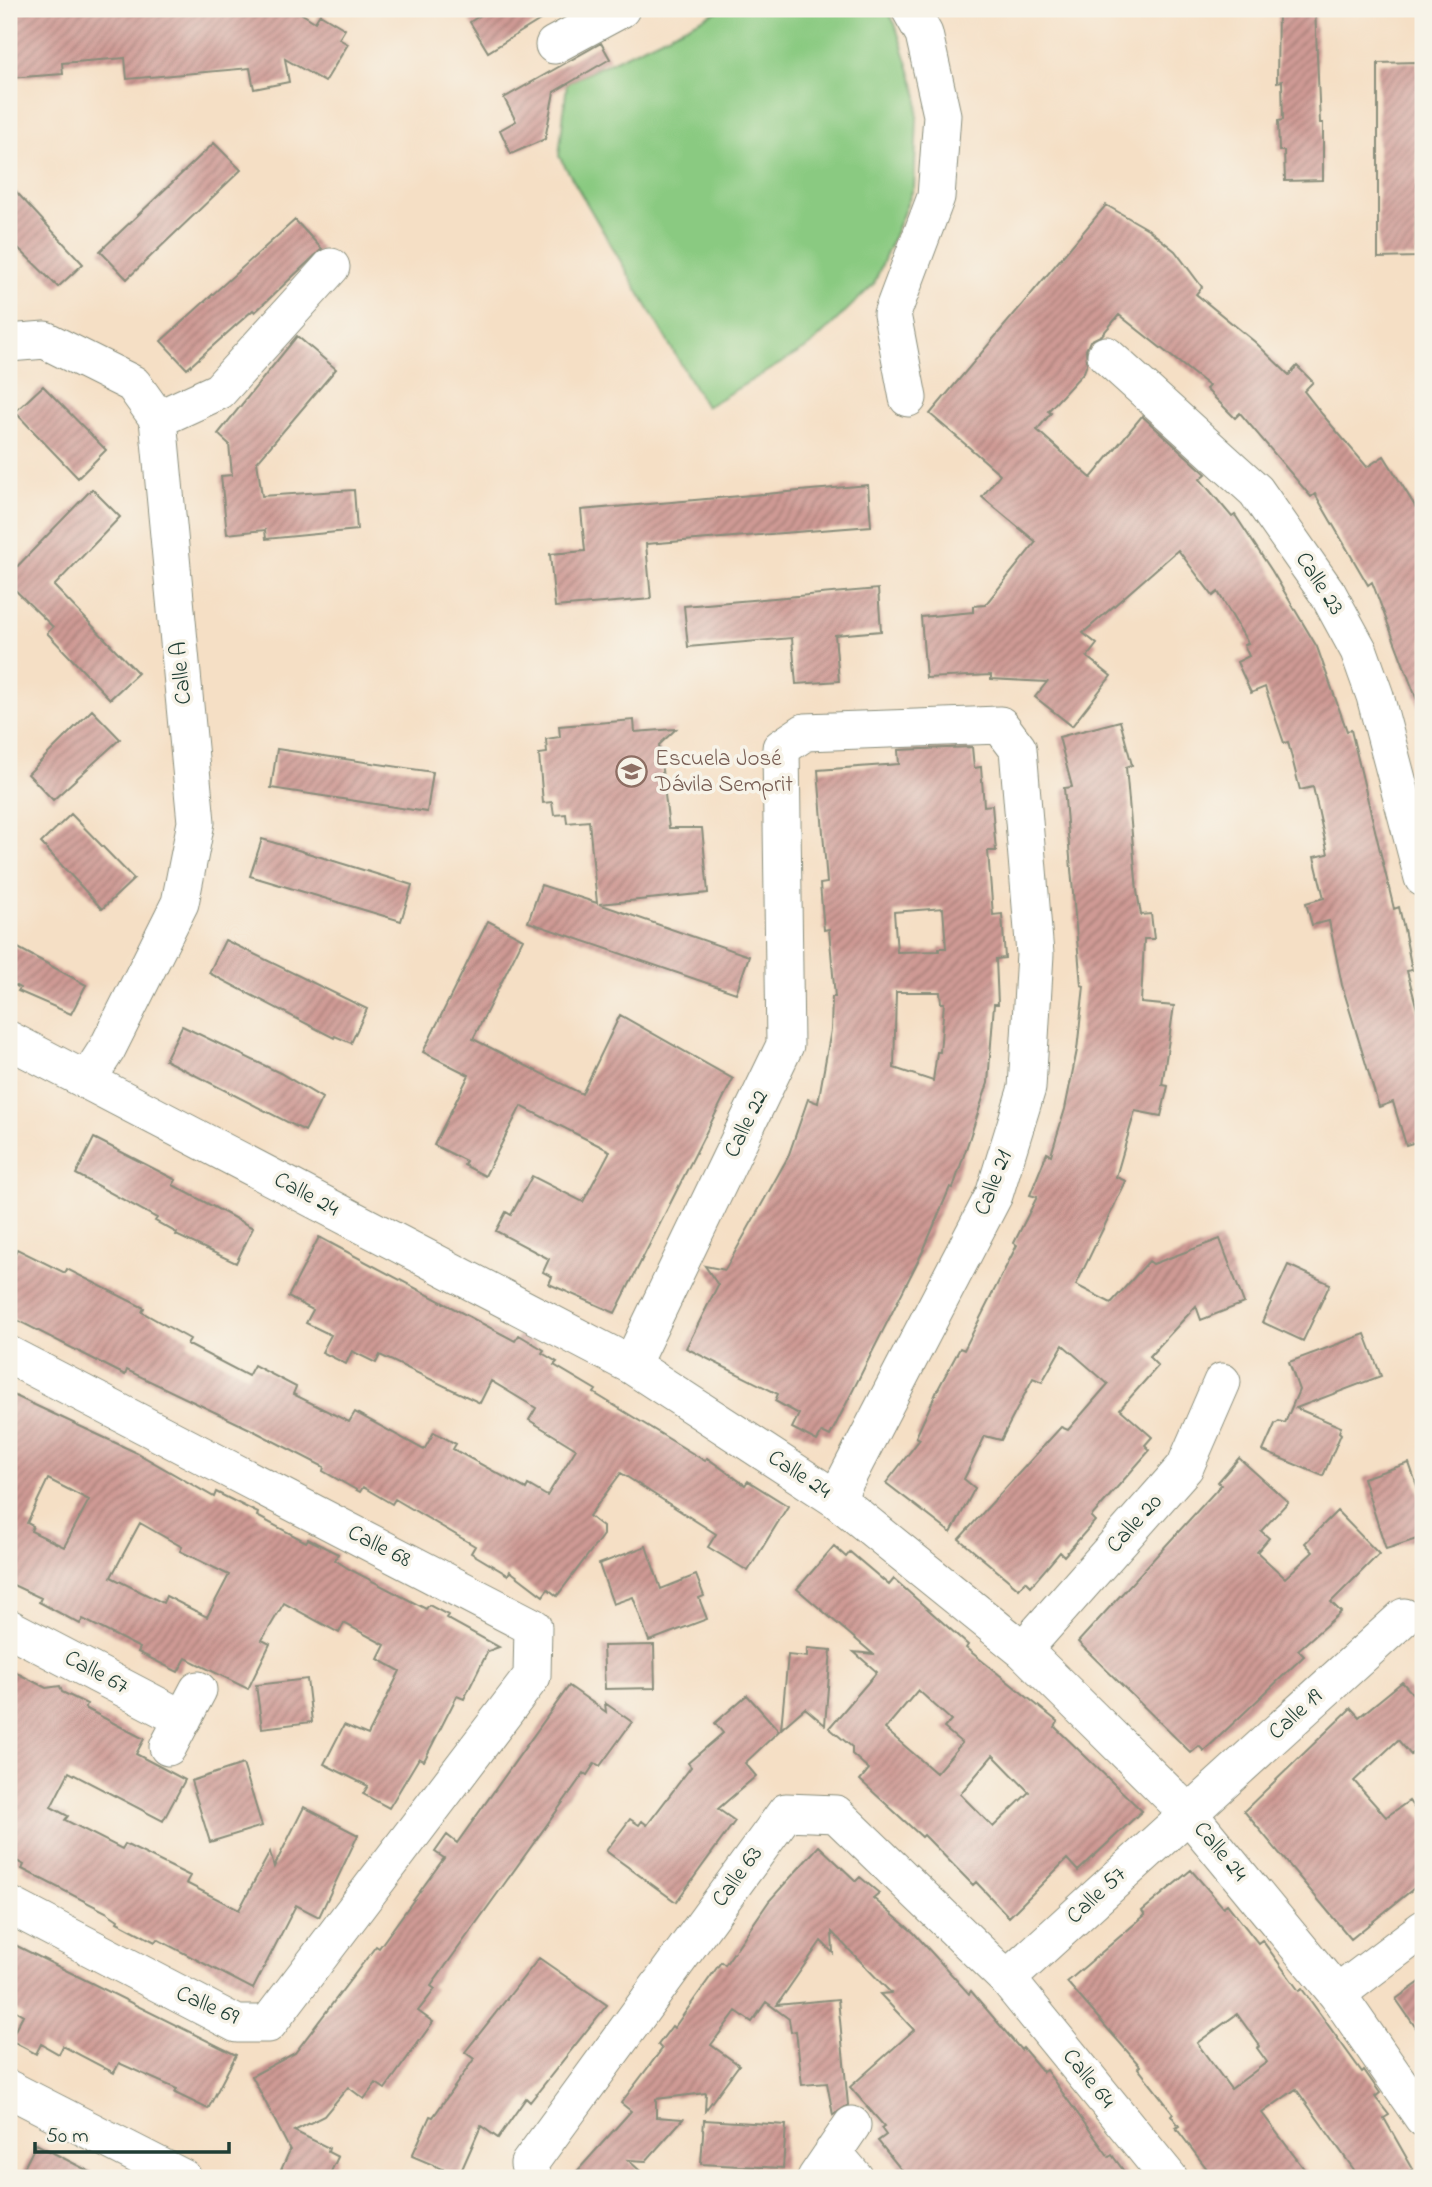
<svg xmlns="http://www.w3.org/2000/svg" width="1432" height="2187" viewBox="0 0 1432 2187" font-family="'Indie Flower',sans-serif">
<defs>
<pattern id="building-hatch" width="6" height="6" patternUnits="userSpaceOnUse" patternTransform="scale(1.75)"><rect width="6" height="6" fill="#cf9a94"/><path d="M-1 1l2-2M0 6l6-6M5 7l2-2" fill="none" stroke="#a77f7a"/></pattern>
</defs>
<rect width="100%" height="100%" fill="#f7f3e8"/>
<filter id="ink" filterUnits="userSpaceOnUse"><feTurbulence type="fractalNoise" baseFrequency=".0143" numOctaves="2"/><feDisplacementMap in="SourceGraphic" scale="14" xChannelSelector="R" yChannelSelector="G"/><feConvolveMatrix kernelMatrix="1 2 1 2 8 2 1 2 1" color-interpolation-filters="sRGB"/></filter>
<filter id="wash" filterUnits="userSpaceOnUse"><feTurbulence type="fractalNoise" baseFrequency=".00686" numOctaves="4" result="noise"/><feDisplacementMap in="SourceGraphic" scale="28" xChannelSelector="R" yChannelSelector="G"/><feGaussianBlur stdDeviation="1.57" result="paint"/><feColorMatrix in="noise" values="0 0 0 0 0 0 0 0 0 0 0 0 0 0 0 0 0 1.4 0 .05"/><feComposite in="paint" operator="in"/></filter>
<g filter="url(#wash)">
<rect width="100%" height="100%" fill="#f5dfc5"/>
<!-- garden -->
<path fill="#8aca81" stroke="#54845a" stroke-width="2" d="M 722,9 L 887,9 L 895,24 L 918,96 L 914,187 L 874,284 L 810,346 L 706,407 L 559,156 L 567,83 Z"/>
<g id="blocks">
<!-- building -->
<path fill="url(#building-hatch)" fill-rule="evenodd" d="M 9,9 L 294,9 L 315,22 L 320,14 L 345,29 L 339,39 L 348,44 L 325,82 L 285,59 L 289,82 L 254,89 L 250,68 L 127,79 L 125,58 L 62,63 L 63,74 L 9,78 Z
M 490,9 L 558,9 L 488,52 L 470,22 Z
M 1278,9 L 1315,9 L 1320,123 L 1323,123 L 1323,180 L 1285,181 L 1284,151 L 1279,151 L 1278,121 L 1283,120 L 1282,81 L 1277,82 Z
M 601,43 L 610,59 L 554,92 L 545,139 L 511,154 L 500,130 L 516,121 L 504,98 Z
M 1417,62 L 1422,123 L 1417,123 L 1417,186 L 1421,186 L 1421,217 L 1416,217 L 1416,257 L 1378,258 L 1378,63 Z
M 214,143 L 241,170 L 127,279 L 100,251 Z
M 9,184 L 83,264 L 58,287 L 9,239 Z
M 1106,205 L 1148,229 L 1175,251 L 1202,287 L 1196,294 L 1255,342 L 1289,375 L 1297,366 L 1313,382 L 1304,391 L 1322,414 L 1367,467 L 1384,456 L 1423,519 L 1423,708 L 1420,708 L 1372,582 L 1368,585 L 1315,494 L 1311,497 L 1240,413 L 1235,418 L 1206,389 L 1209,386 L 1119,315 L 1102,335 L 1090,341 L 1086,350 L 1087,364 L 1084,372 L 1048,411 L 1051,413 L 1037,430 L 1091,478 L 1142,416 L 1206,474 L 1200,479 L 1232,517 L 1235,515 L 1272,571 L 1317,647 L 1347,731 L 1351,730 L 1394,909 L 1399,907 L 1404,929 L 1412,970 L 1407,971 L 1423,1032 L 1423,1140 L 1406,1145 L 1393,1102 L 1379,1107 L 1342,985 L 1329,921 L 1312,925 L 1306,903 L 1324,898 L 1314,857 L 1328,854 L 1313,787 L 1300,790 L 1288,742 L 1284,743 L 1265,687 L 1251,693 L 1237,662 L 1249,656 L 1244,645 L 1248,643 L 1218,592 L 1213,596 L 1178,550 L 1083,633 L 1097,644 L 1087,657 L 1111,676 L 1072,726 L 1035,697 L 1047,682 L 991,679 L 991,675 L 926,678 L 921,617 L 973,612 L 973,606 L 985,605 L 1036,542 L 982,497 L 1000,474 L 930,414 Z
M 295,220 L 322,249 L 255,312 L 253,310 L 187,369 L 161,341 Z
M 297,336 L 336,369 L 257,462 L 262,496 L 354,490 L 357,530 L 266,539 L 265,530 L 227,534 L 221,476 L 232,475 L 229,444 L 218,434 Z
M 43,386 L 106,450 L 78,478 L 15,412 Z
M 868,485 L 871,526 L 646,544 L 651,599 L 555,607 L 550,554 L 585,551 L 581,510 Z
M 92,489 L 120,517 L 54,586 L 138,673 L 110,699 L 47,633 L 53,627 L 9,584 L 9,575 Z
M 878,589 L 881,631 L 835,635 L 839,681 L 796,684 L 792,638 L 688,647 L 684,606 Z
M 92,710 L 120,739 L 53,800 L 28,774 Z
M 634,720 L 635,732 L 676,729 L 659,745 L 669,828 L 702,828 L 708,893 L 599,904 L 749,956 L 736,993 L 528,922 L 541,885 L 597,903 L 589,821 L 567,823 L 566,814 L 554,815 L 552,802 L 543,803 L 539,754 L 547,753 L 546,739 L 560,737 L 559,726 Z
M 1120,721 L 1132,765 L 1126,767 L 1137,891 L 1141,915 L 1151,914 L 1154,939 L 1144,939 L 1141,1003 L 1174,1006 L 1162,1085 L 1168,1086 L 1161,1116 L 1135,1111 L 1116,1177 L 1126,1181 L 1076,1285 L 1111,1303 L 1149,1261 L 1153,1264 L 1220,1239 L 1244,1303 L 1201,1320 L 1196,1306 L 1149,1357 L 1158,1366 L 1120,1409 L 1152,1437 L 1145,1445 L 1150,1450 L 1091,1517 L 1095,1521 L 1064,1556 L 1060,1552 L 1031,1586 L 1026,1581 L 1019,1589 L 959,1539 L 1061,1427 L 1068,1430 L 1108,1384 L 1063,1345 L 1042,1382 L 1033,1378 L 1001,1440 L 985,1436 L 964,1479 L 975,1488 L 951,1533 L 886,1483 L 920,1439 L 916,1437 L 937,1391 L 960,1348 L 964,1350 L 1017,1245 L 1014,1243 L 1037,1197 L 1030,1195 L 1047,1153 L 1051,1155 L 1065,1109 L 1077,1050 L 1084,986 L 1081,985 L 1064,788 L 1072,787 L 1059,737 Z
M 972,747 L 974,768 L 981,767 L 984,806 L 992,805 L 996,851 L 988,851 L 993,915 L 1002,914 L 1005,958 L 996,959 L 998,1004 L 994,1004 L 988,1083 L 953,1188 L 950,1187 L 924,1249 L 830,1436 L 822,1432 L 817,1441 L 792,1428 L 799,1414 L 775,1401 L 778,1394 L 686,1348 L 718,1285 L 705,1266 L 725,1270 L 788,1157 L 808,1099 L 818,1103 L 831,1030 L 832,997 L 835,997 L 829,929 L 824,930 L 820,884 L 827,883 L 818,770 L 899,764 L 898,750 ZM 943,908 L 946,948 L 939,948 L 939,951 L 897,952 L 894,912 ZM 896,992 L 940,992 L 941,1003 L 944,1003 L 940,1052 L 937,1052 L 933,1081 L 894,1068 Z
M 277,749 L 433,772 L 427,812 L 271,788 Z
M 71,814 L 134,879 L 102,909 L 41,843 Z
M 262,839 L 412,885 L 401,921 L 250,876 Z
M 488,921 L 523,939 L 473,1039 L 582,1094 L 620,1015 L 733,1079 L 615,1313 L 549,1284 L 552,1277 L 543,1272 L 549,1259 L 496,1231 L 506,1212 L 511,1215 L 532,1176 L 583,1202 L 610,1151 L 521,1106 L 485,1176 L 464,1165 L 466,1161 L 434,1145 L 469,1075 L 423,1052 Z
M 225,940 L 367,1009 L 351,1043 L 335,1036 L 334,1038 L 209,973 Z
M 9,943 L 86,985 L 71,1014 L 18,991 L 20,988 L 9,982 Z
M 182,1026 L 280,1073 L 322,1098 L 305,1131 L 165,1060 Z
M 94,1138 L 176,1180 L 173,1185 L 253,1228 L 236,1263 L 176,1235 L 177,1233 L 155,1221 L 157,1218 L 76,1174 Z
M 319,1237 L 515,1341 L 519,1335 L 544,1350 L 542,1353 L 557,1362 L 554,1365 L 596,1390 L 594,1393 L 705,1461 L 707,1458 L 745,1485 L 748,1481 L 788,1506 L 748,1571 L 708,1547 L 716,1534 L 621,1473 L 589,1516 L 603,1527 L 603,1535 L 557,1596 L 548,1589 L 543,1596 L 510,1571 L 508,1575 L 471,1553 L 475,1546 L 395,1499 L 392,1504 L 363,1487 L 360,1492 L 323,1471 L 324,1467 L 250,1429 L 127,1370 L 125,1375 L 9,1316 L 9,1266 L 17,1249 L 65,1273 L 67,1269 L 144,1308 L 142,1312 L 190,1339 L 187,1344 L 248,1376 L 254,1365 L 296,1387 L 293,1394 L 349,1422 L 355,1412 L 424,1450 L 434,1432 L 456,1444 L 453,1449 L 526,1489 L 528,1485 L 547,1496 L 576,1449 L 529,1420 L 536,1408 L 491,1381 L 480,1403 L 380,1355 L 376,1363 L 352,1351 L 346,1364 L 322,1352 L 331,1335 L 306,1323 L 313,1310 L 288,1297 Z
M 1288,1265 L 1330,1284 L 1303,1341 L 1262,1322 Z
M 1365,1334 L 1381,1376 L 1296,1408 L 1341,1427 L 1339,1432 L 1341,1434 L 1323,1476 L 1263,1451 L 1275,1424 L 1279,1421 L 1285,1423 L 1299,1390 L 1289,1362 Z
M 9,1393 L 135,1452 L 214,1497 L 216,1492 L 258,1513 L 257,1516 L 306,1542 L 308,1539 L 338,1554 L 335,1560 L 349,1569 L 426,1609 L 429,1605 L 448,1615 L 446,1618 L 499,1647 L 488,1651 L 464,1699 L 457,1696 L 424,1761 L 419,1758 L 389,1808 L 363,1794 L 368,1786 L 324,1764 L 344,1725 L 368,1735 L 400,1671 L 378,1659 L 385,1645 L 344,1623 L 339,1633 L 284,1603 L 262,1640 L 270,1644 L 248,1689 L 186,1658 L 178,1672 L 138,1652 L 140,1648 L 83,1619 L 80,1624 L 39,1602 L 41,1598 L 9,1583 ZM 48,1479 L 89,1500 L 64,1547 L 31,1531 L 33,1526 L 27,1523 ZM 140,1523 L 182,1547 L 180,1551 L 229,1575 L 207,1617 L 166,1596 L 163,1603 L 111,1577 Z
M 1239,1458 L 1288,1502 L 1261,1531 L 1269,1538 L 1257,1552 L 1285,1578 L 1313,1552 L 1305,1543 L 1337,1511 L 1379,1554 L 1331,1602 L 1341,1612 L 1298,1650 L 1304,1656 L 1204,1751 L 1199,1746 L 1191,1753 L 1078,1642 L 1221,1485 L 1218,1482 Z
M 1409,1463 L 1423,1503 L 1423,1537 L 1386,1549 L 1363,1478 Z
M 646,1546 L 661,1589 L 696,1575 L 704,1596 L 699,1598 L 707,1619 L 649,1641 L 633,1597 L 613,1604 L 599,1564 Z
M 834,1546 L 846,1557 L 850,1552 L 889,1585 L 894,1579 L 968,1645 L 966,1648 L 1058,1722 L 1055,1727 L 1142,1811 L 1078,1871 L 1067,1859 L 1009,1917 L 976,1882 L 973,1885 L 924,1835 L 922,1837 L 860,1780 L 869,1769 L 852,1754 L 852,1747 L 829,1728 L 877,1672 L 854,1652 L 873,1654 L 797,1589 ZM 918,1690 L 951,1720 L 944,1728 L 962,1743 L 936,1773 L 885,1729 ZM 993,1755 L 1029,1792 L 993,1827 L 960,1794 Z
M 654,1645 L 655,1688 L 605,1689 L 603,1646 Z
M 807,1648 L 831,1650 L 825,1725 L 805,1708 L 781,1729 L 788,1655 L 807,1657 Z
M 9,1669 L 46,1688 L 60,1686 L 62,1692 L 87,1704 L 85,1708 L 144,1739 L 136,1754 L 185,1780 L 163,1821 L 69,1772 L 51,1807 L 68,1816 L 65,1820 L 122,1849 L 125,1844 L 190,1876 L 186,1883 L 239,1910 L 270,1852 L 274,1867 L 304,1807 L 358,1835 L 319,1917 L 296,1905 L 253,1989 L 157,1939 L 155,1942 L 117,1922 L 118,1920 L 106,1912 L 22,1869 L 24,1865 L 9,1857 Z
M 307,1679 L 312,1722 L 262,1728 L 256,1685 Z
M 1402,1682 L 1421,1703 L 1414,1710 L 1423,1721 L 1423,1743 L 1411,1755 L 1398,1740 L 1354,1781 L 1386,1817 L 1409,1801 L 1423,1820 L 1423,1881 L 1351,1939 L 1244,1811 L 1351,1708 L 1359,1717 Z
M 569,1686 L 606,1712 L 605,1703 L 632,1722 L 600,1766 L 595,1763 L 587,1775 L 584,1773 L 431,1986 L 435,1989 L 418,2011 L 433,2022 L 385,2089 L 376,2083 L 364,2099 L 348,2087 L 324,2116 L 294,2131 L 329,2148 L 328,2152 L 338,2157 L 328,2178 L 299,2178 L 281,2170 L 290,2150 L 252,2076 L 295,2053 L 376,1946 L 379,1948 L 444,1858 L 435,1852 L 447,1835 L 457,1843 Z
M 747,1695 L 779,1731 L 745,1763 L 756,1776 L 718,1809 L 735,1821 L 676,1902 L 606,1851 L 630,1819 L 639,1825 L 642,1821 L 647,1825 L 691,1767 L 688,1763 L 723,1733 L 715,1723 Z
M 243,1764 L 262,1826 L 210,1842 L 191,1781 Z
M 819,1846 L 856,1881 L 860,1877 L 879,1893 L 873,1898 L 914,1933 L 969,1994 L 971,1991 L 1021,2050 L 1023,2048 L 1043,2072 L 1046,2070 L 1109,2157 L 1112,2155 L 1129,2178 L 908,2178 L 878,2141 L 886,2135 L 881,2128 L 884,2126 L 850,2087 L 914,2030 L 880,1994 L 891,1993 L 832,1932 L 833,1953 L 821,1941 L 777,2005 L 838,1999 L 848,2105 L 833,2115 L 827,2083 L 802,2085 L 796,2031 L 791,2032 L 789,2019 L 766,2002 L 752,2022 L 736,2011 L 711,2045 L 739,2065 L 705,2111 L 706,2093 L 656,2099 L 656,2117 L 683,2119 L 646,2161 L 628,2160 L 648,2178 L 571,2178 L 631,2111 L 621,2103 L 662,2049 L 658,2045 L 672,2026 L 674,2028 L 721,1962 L 725,1965 L 769,1901 Z
M 1191,1870 L 1223,1907 L 1227,1904 L 1258,1943 L 1262,1940 L 1299,1991 L 1302,1989 L 1362,2072 L 1364,2070 L 1380,2093 L 1375,2097 L 1389,2115 L 1384,2118 L 1413,2169 L 1397,2178 L 1360,2178 L 1296,2089 L 1262,2113 L 1311,2178 L 1214,2178 L 1176,2128 L 1179,2126 L 1171,2115 L 1173,2113 L 1138,2068 L 1140,2066 L 1067,1982 L 1145,1915 L 1142,1911 ZM 1237,2014 L 1260,2046 L 1257,2048 L 1267,2062 L 1231,2089 L 1197,2043 Z
M 9,1942 L 236,2055 L 208,2109 L 175,2093 L 177,2089 L 119,2063 L 114,2073 L 63,2046 L 59,2054 L 41,2044 L 36,2054 L 10,2040 L 23,2015 L 9,2007 Z
M 539,1958 L 607,2005 L 530,2102 L 526,2098 L 498,2138 L 481,2126 L 459,2176 L 412,2156 L 430,2116 L 433,2117 L 474,2059 L 465,2052 Z
M 1423,1980 L 1423,2038 L 1396,1999 Z
M 704,2120 L 786,2125 L 783,2168 L 701,2164 Z
M 36,2144 L 102,2178 L 19,2178 Z"/>
</g>
</g>
<g filter="url(#ink)">
<use href="#blocks" fill-opacity="0" stroke="#8a8e7c" stroke-width="2"/>
<g fill="none" stroke-linecap="round" stroke-linejoin="round">
<defs>
<path id="minor" d="M 554,45 L 621,9
M 9,343 L 45,340 L 133,384 L 158,419 L 196,822 L 180,903 L 107,1049 L 87,1080
M 1106,355 L 1256,491 L 1328,594 L 1359,651 L 1375,696 L 1423,878
M 908,398 L 892,314 L 936,197 L 942,115 L 924,34 L 910,9
M 158,419 L 219,391 L 331,267
M 9,1040 L 631,1365 L 836,1499 L 1023,1650 L 1188,1813 L 1337,1994 L 1423,2118
M 9,1355 L 533,1627 L 532,1676 L 268,2024 L 237,2024 L 9,1905
M 631,1365 L 785,1045 L 781,748 L 805,732 L 1000,725 L 1018,749 L 1035,954 L 1027,1088 L 994,1195 L 836,1499
M 9,1628 L 183,1719
M 1023,1650 L 1185,1467 L 1222,1382
M 168,1747 L 198,1690
M 1007,1979 L 1404,1617
M 1337,1994 L 1423,1929
M 9,2089 L 183,2178
M 833,2152 L 855,2178
M 532,2178 L 529,2164 L 786,1812 L 836,1814 L 1007,1979 L 1169,2178
M 816,2178 L 852,2125"/>
</defs>
<!-- minor casing -->
<use href="#minor" stroke="#8a8e7c" stroke-width="39"/>
<!-- minor -->
<use href="#minor" stroke="#fff" stroke-width="37"/>
</g>
</g>
<!-- icons -->
<defs>
<symbol id="school-ring" viewBox="-11 -11 22 22"><circle r="9.5" fill="#f7f3e8" stroke="#8d6e63" stroke-width="1.5"/><path d="M0-5L7-2L0 1L-7-2ZM-4 1L0 2.5L4 1V4Q0 6-4 4Z" fill="#8d6e63"/></symbol>
</defs>
<g fill-rule="evenodd">
<use href="#school-ring" x="614" y="754" width="35" height="35"/>
</g>
<g text-anchor="middle" dominant-baseline="central" stroke-width="7" stroke-linejoin="round" paint-order="stroke">
<!-- street labels -->
<g font-size="23" fill="#1f3d34" stroke="#f7f3e8">
<text transform="translate(1319 584) rotate(57)">Calle 23</text>
<text transform="translate(182 673) rotate(-95)">Calle A</text>
<text transform="translate(747 1124) rotate(-64)">Calle 22</text>
<text transform="translate(994 1183) rotate(-69)">Calle 21</text>
<text transform="translate(306 1195) rotate(28)">Calle 24</text>
<text transform="translate(799 1475) rotate(33)">Calle 24</text>
<text transform="translate(1135 1524) rotate(-48)">Calle 20</text>
<text transform="translate(379 1547) rotate(27)">Calle 68</text>
<text transform="translate(96 1673) rotate(28)">Calle 67</text>
<text transform="translate(1296 1715) rotate(-42)">Calle 19</text>
<text transform="translate(1220 1852) rotate(50)">Calle 24</text>
<text transform="translate(738 1877) rotate(-54)">Calle 63</text>
<text transform="translate(1097 1896) rotate(-43)">Calle 57</text>
<text transform="translate(207 2006) rotate(24)">Calle 69</text>
<text transform="translate(1088 2079) rotate(51)">Calle 64</text>
</g>
<!-- education labels -->
<g font-size="23" fill="#785e54" stroke="#f7f3e8" text-anchor="start">
<text x="655" y="759">Escuela José<tspan x="655" dy="26">Dávila Semprit</tspan></text>
</g>
</g>
<!-- margin -->
<rect width="1432" height="2187" fill="none" stroke="#f7f3e8" stroke-width="35"/>
<!-- scale -->
<path d="M35 2142v10h194v-10" fill="none" stroke="#1f3d34" stroke-width="3.5"/>
<text x="46" y="2142" font-size="21" fill="#1f3d34" stroke="#f7f3e8" stroke-width="5" paint-order="stroke">50 m</text>
</svg>
